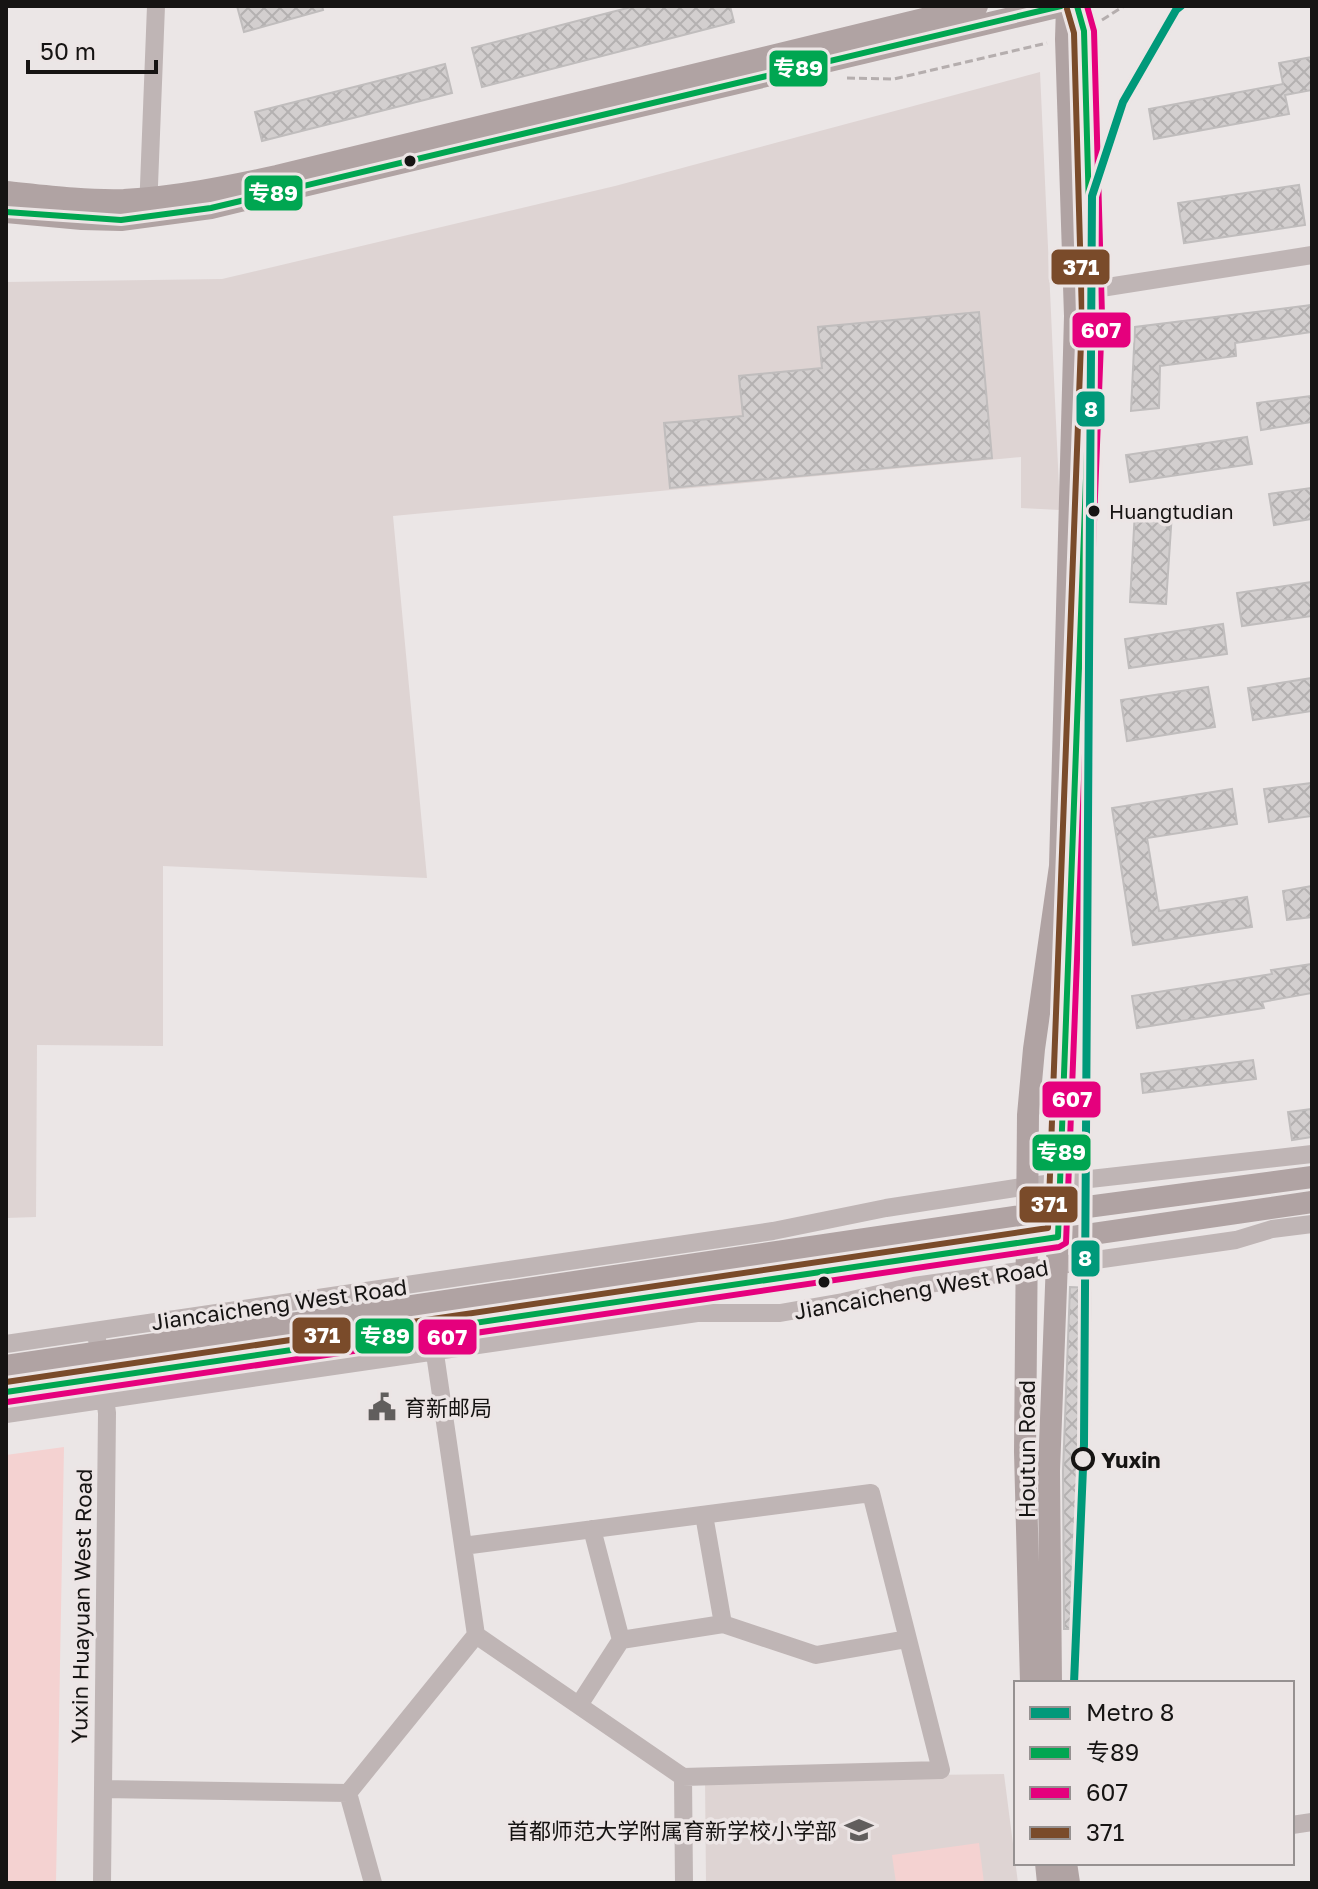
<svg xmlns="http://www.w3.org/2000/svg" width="1318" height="1889" viewBox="0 0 1318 1889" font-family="'Golos Text','Noto Sans SC',sans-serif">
<defs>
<pattern id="building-cross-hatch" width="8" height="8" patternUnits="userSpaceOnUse" patternTransform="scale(2)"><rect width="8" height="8" fill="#d3cfcf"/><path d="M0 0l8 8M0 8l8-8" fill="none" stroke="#b4b1b1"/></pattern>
</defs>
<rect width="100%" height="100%" fill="#ebe6e6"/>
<!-- built -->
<path fill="#ded4d3" d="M 1040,72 L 1060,510 L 1021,508 L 1021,457 L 393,516 L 427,878 L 163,866 L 163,1046 L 37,1045 L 36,1217 L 6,1218 L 6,282 L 222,279 L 615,186 Z
M 1004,1774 L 1018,1883 L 706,1883 L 705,1778 Z"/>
<!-- green -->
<path fill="#f4d2d1" d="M 64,1447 L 56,1883 L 6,1883 L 6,1455 Z
M 979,1843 L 984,1883 L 896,1883 L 892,1855 Z"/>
<!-- building -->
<path fill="url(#building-cross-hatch)" stroke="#c0bdbd" stroke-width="2" d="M 237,6 L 322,6 L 323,10 L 244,32 Z
M 635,6 L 730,6 L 734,22 L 482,87 L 472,48 Z
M 1312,57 L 1312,90 L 1285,95 L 1289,114 L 1154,139 L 1149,109 L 1283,84 L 1279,63 Z
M 445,64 L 452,93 L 262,141 L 255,112 Z
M 1299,185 L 1305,225 L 1184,243 L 1178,203 Z
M 1312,305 L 1312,332 L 1235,343 L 1236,356 L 1160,366 L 1159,408 L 1131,411 L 1135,327 Z
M 979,312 L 992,458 L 670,488 L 664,423 L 743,416 L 739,376 L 822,368 L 818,327 Z
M 1312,396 L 1312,422 L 1261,430 L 1257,403 Z
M 1247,437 L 1252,464 L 1130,482 L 1126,455 Z
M 1312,488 L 1312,519 L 1274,525 L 1269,494 Z
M 1135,510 L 1172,512 L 1166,604 L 1130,602 Z
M 1312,582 L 1312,616 L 1242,626 L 1237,593 Z
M 1223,624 L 1227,654 L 1129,668 L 1125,639 Z
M 1312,678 L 1312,711 L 1253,720 L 1248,688 Z
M 1208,687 L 1215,727 L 1127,741 L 1121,700 Z
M 1312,783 L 1312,816 L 1269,822 L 1264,789 Z
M 1232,789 L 1237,824 L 1147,838 L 1159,911 L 1247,897 L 1252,927 L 1133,945 L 1112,808 Z
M 1312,886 L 1312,917 L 1287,920 L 1283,891 Z
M 1312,964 L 1312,993 L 1262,1002 L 1264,1008 L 1137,1028 L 1132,996 L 1272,974 L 1271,970 Z
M 1253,1060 L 1256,1079 L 1143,1093 L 1141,1074 Z
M 1312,1109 L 1312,1137 L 1292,1140 L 1288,1112 Z
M 1070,1287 L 1091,1288 L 1081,1629 L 1064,1629 L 1063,1471 Z"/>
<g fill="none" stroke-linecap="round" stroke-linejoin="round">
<!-- path -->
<path stroke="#b5aeae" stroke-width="3" stroke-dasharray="8 4" stroke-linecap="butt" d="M 1102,20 L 1124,6
M 847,78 L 894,79 L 1047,43"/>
<!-- minor -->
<path stroke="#bfb5b5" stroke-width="18" d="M 148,211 L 156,6
M 1082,291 L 1312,255
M 97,1339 L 107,1413 L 102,1883
M 6,1344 L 773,1231 L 886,1208 L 1028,1186 L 1312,1154
M 6,1414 L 697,1313 L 780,1313 L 843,1302 L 914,1286 L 1236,1240 L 1272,1229 L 1312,1224
M 592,1529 L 621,1640 L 723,1624 L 704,1515
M 463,1546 L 871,1493 L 941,1770 L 683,1777
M 723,1624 L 816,1655 L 907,1639
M 476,1635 L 683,1777 L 684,1883
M 579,1705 L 621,1640
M 103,1789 L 348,1793
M 1292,1825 L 1312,1822
M 373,1883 L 348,1793 L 476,1635 L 433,1340"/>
<!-- major -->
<path stroke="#b0a3a3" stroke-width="22" d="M 1077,6 L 1084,31 L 1093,289 L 1086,474
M 6,192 C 45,196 84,201 124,200 C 176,197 226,187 277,176 L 977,6
M 6,212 L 82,219 L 121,220 L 211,208 L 1061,6
M 6,1366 L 1027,1215 L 1312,1177
M 6,1392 L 1312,1202
M 1031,1683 L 1025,1452 L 1028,1115 L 1034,1049 L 1060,866 L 1075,316 L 1066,39 L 1067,6
M 1051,1683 L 1049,1471 L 1071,893
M 1046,1863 L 1048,1883
M 1066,1863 L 1069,1883"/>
<defs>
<path id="bus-1" d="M 6,212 L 121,220 L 211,208 L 1061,6
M 6,1392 L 1058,1237 L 1092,316 L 1084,31 L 1077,6"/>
<path id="bus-2" d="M 7,1402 L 1059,1247 L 1066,1243 L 1102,316 L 1094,31 L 1087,6"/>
<path id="bus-3" d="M 6,1382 L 1048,1228 L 1082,316 L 1074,33 L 1067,9"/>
</defs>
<!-- bus-1 casing -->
<use href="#bus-1" stroke="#ece5e5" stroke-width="12"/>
<!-- bus-2 casing -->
<use href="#bus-2" stroke="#ece5e5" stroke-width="12"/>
<!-- bus-3 casing -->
<use href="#bus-3" stroke="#ece5e5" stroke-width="12"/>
<!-- bus-1 -->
<use href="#bus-1" stroke="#00a651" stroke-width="6"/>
<!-- bus-2 -->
<use href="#bus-2" stroke="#e5007d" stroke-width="6"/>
<!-- bus-3 -->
<use href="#bus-3" stroke="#7a4b2a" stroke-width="6"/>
<defs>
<path id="metro-1" d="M 1074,1683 L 1084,1444 L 1092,196 L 1123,102 L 1176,10 L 1181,6"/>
</defs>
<!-- metro-1 casing -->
<use href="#metro-1" stroke="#ece5e5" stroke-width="14"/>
<!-- metro-1 -->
<use href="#metro-1" stroke="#00997a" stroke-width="8"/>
</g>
<!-- icons -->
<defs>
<symbol id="civic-bare" viewBox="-9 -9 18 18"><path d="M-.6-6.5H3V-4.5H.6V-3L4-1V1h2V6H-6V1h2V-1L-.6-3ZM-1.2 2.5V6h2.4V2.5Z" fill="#615e5d" stroke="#ece5e5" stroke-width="2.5" paint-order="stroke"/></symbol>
<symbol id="school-bare" viewBox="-9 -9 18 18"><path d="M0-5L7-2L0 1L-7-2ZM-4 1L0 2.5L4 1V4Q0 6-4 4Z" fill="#615e5d" stroke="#ece5e5" stroke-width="2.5" paint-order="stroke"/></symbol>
</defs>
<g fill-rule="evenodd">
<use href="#civic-bare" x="362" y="1387" width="40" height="40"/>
<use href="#school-bare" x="839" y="1810" width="40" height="40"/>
</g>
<!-- markers -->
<g fill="#161413" stroke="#ece5e5" stroke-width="3">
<circle cx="410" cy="161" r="7"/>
<circle cx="1094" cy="511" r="7"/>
<circle cx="824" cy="1282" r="7"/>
</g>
<circle fill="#ece5e5" stroke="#161413" stroke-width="4" cx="1083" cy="1459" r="10"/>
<g text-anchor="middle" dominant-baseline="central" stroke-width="7" stroke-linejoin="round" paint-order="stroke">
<!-- bus labels -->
<g font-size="20" fill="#161413" stroke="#ece5e5" text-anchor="start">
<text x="1109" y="511">Huangtudian</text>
</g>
<!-- street labels -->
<g font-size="22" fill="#161413" stroke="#ece5e5">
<text transform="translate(921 1289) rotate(-10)">Jiancaicheng West Road</text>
<text transform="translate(279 1304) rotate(-8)">Jiancaicheng West Road</text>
<text transform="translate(1026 1449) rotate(-90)">Houtun Road</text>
<text transform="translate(81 1606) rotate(-89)">Yuxin Huayuan West Road</text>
</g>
<!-- poi labels -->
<g font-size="22" fill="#161413" stroke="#ece5e5" text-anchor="start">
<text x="404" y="1407">育新邮局</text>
<text x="837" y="1830" text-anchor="end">首都师范大学附属育新学校小学部</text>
</g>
<!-- stop labels -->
<g font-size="22" font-weight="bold" fill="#161413" stroke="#ece5e5" text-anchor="start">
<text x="1101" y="1459">Yuxin</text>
</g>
</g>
<g stroke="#ece5e5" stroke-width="3">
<rect x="768" y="49" width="61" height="39" rx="8" fill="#00a651"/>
<rect x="243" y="174" width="61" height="38" rx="8" fill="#00a651"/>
<rect x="1050" y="248" width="61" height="38" rx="8" fill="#7a4b2a"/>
<rect x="1071" y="311" width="61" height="38" rx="8" fill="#e5007d"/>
<rect x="1075" y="390" width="31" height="38" rx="8" fill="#00997a"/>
<rect x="1041" y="1080" width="61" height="39" rx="8" fill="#e5007d"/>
<rect x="1031" y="1133" width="61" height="39" rx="8" fill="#00a651"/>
<rect x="1018" y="1185" width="61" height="39" rx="8" fill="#7a4b2a"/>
<rect x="1070" y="1239" width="31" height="39" rx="8" fill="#00997a"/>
<rect x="291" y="1316" width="61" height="39" rx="8" fill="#7a4b2a"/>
<rect x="354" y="1317" width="61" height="38" rx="8" fill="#00a651"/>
<rect x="417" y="1318" width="61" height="38" rx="8" fill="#e5007d"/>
</g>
<g font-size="22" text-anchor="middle" font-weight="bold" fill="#fff">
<text x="798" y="76">专89</text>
<text x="273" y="201">专89</text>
<text x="1081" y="275">371</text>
<text x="1101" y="338">607</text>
<text x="1091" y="417">8</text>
<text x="1072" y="1107">607</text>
<text x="1061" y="1160">专89</text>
<text x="1049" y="1212">371</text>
<text x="1085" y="1266">8</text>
<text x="322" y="1343">371</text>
<text x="385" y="1344">专89</text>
<text x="447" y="1345">607</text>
</g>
<!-- border -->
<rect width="1318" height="1889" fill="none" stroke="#161413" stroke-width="16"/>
<!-- legend -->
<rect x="1014" y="1681" width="280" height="184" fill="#ece5e5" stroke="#969191" stroke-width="2"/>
<rect x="1030" y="1707" width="40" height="12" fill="#00997a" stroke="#969191" stroke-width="2"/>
<text x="1086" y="1721" font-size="24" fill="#161413">Metro 8</text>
<rect x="1030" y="1747" width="40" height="12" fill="#00a651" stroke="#969191" stroke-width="2"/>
<text x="1086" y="1761" font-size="24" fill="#161413">专89</text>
<rect x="1030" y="1787" width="40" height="12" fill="#e5007d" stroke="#969191" stroke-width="2"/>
<text x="1086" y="1801" font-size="24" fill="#161413">607</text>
<rect x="1030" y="1827" width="40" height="12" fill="#7a4b2a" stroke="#969191" stroke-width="2"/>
<text x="1086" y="1841" font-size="24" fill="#161413">371</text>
<!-- scale -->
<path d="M28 60v12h128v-12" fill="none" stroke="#161413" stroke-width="4"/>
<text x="40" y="60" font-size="24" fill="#161413" stroke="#ece5e5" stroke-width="6" paint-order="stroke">50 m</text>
</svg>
